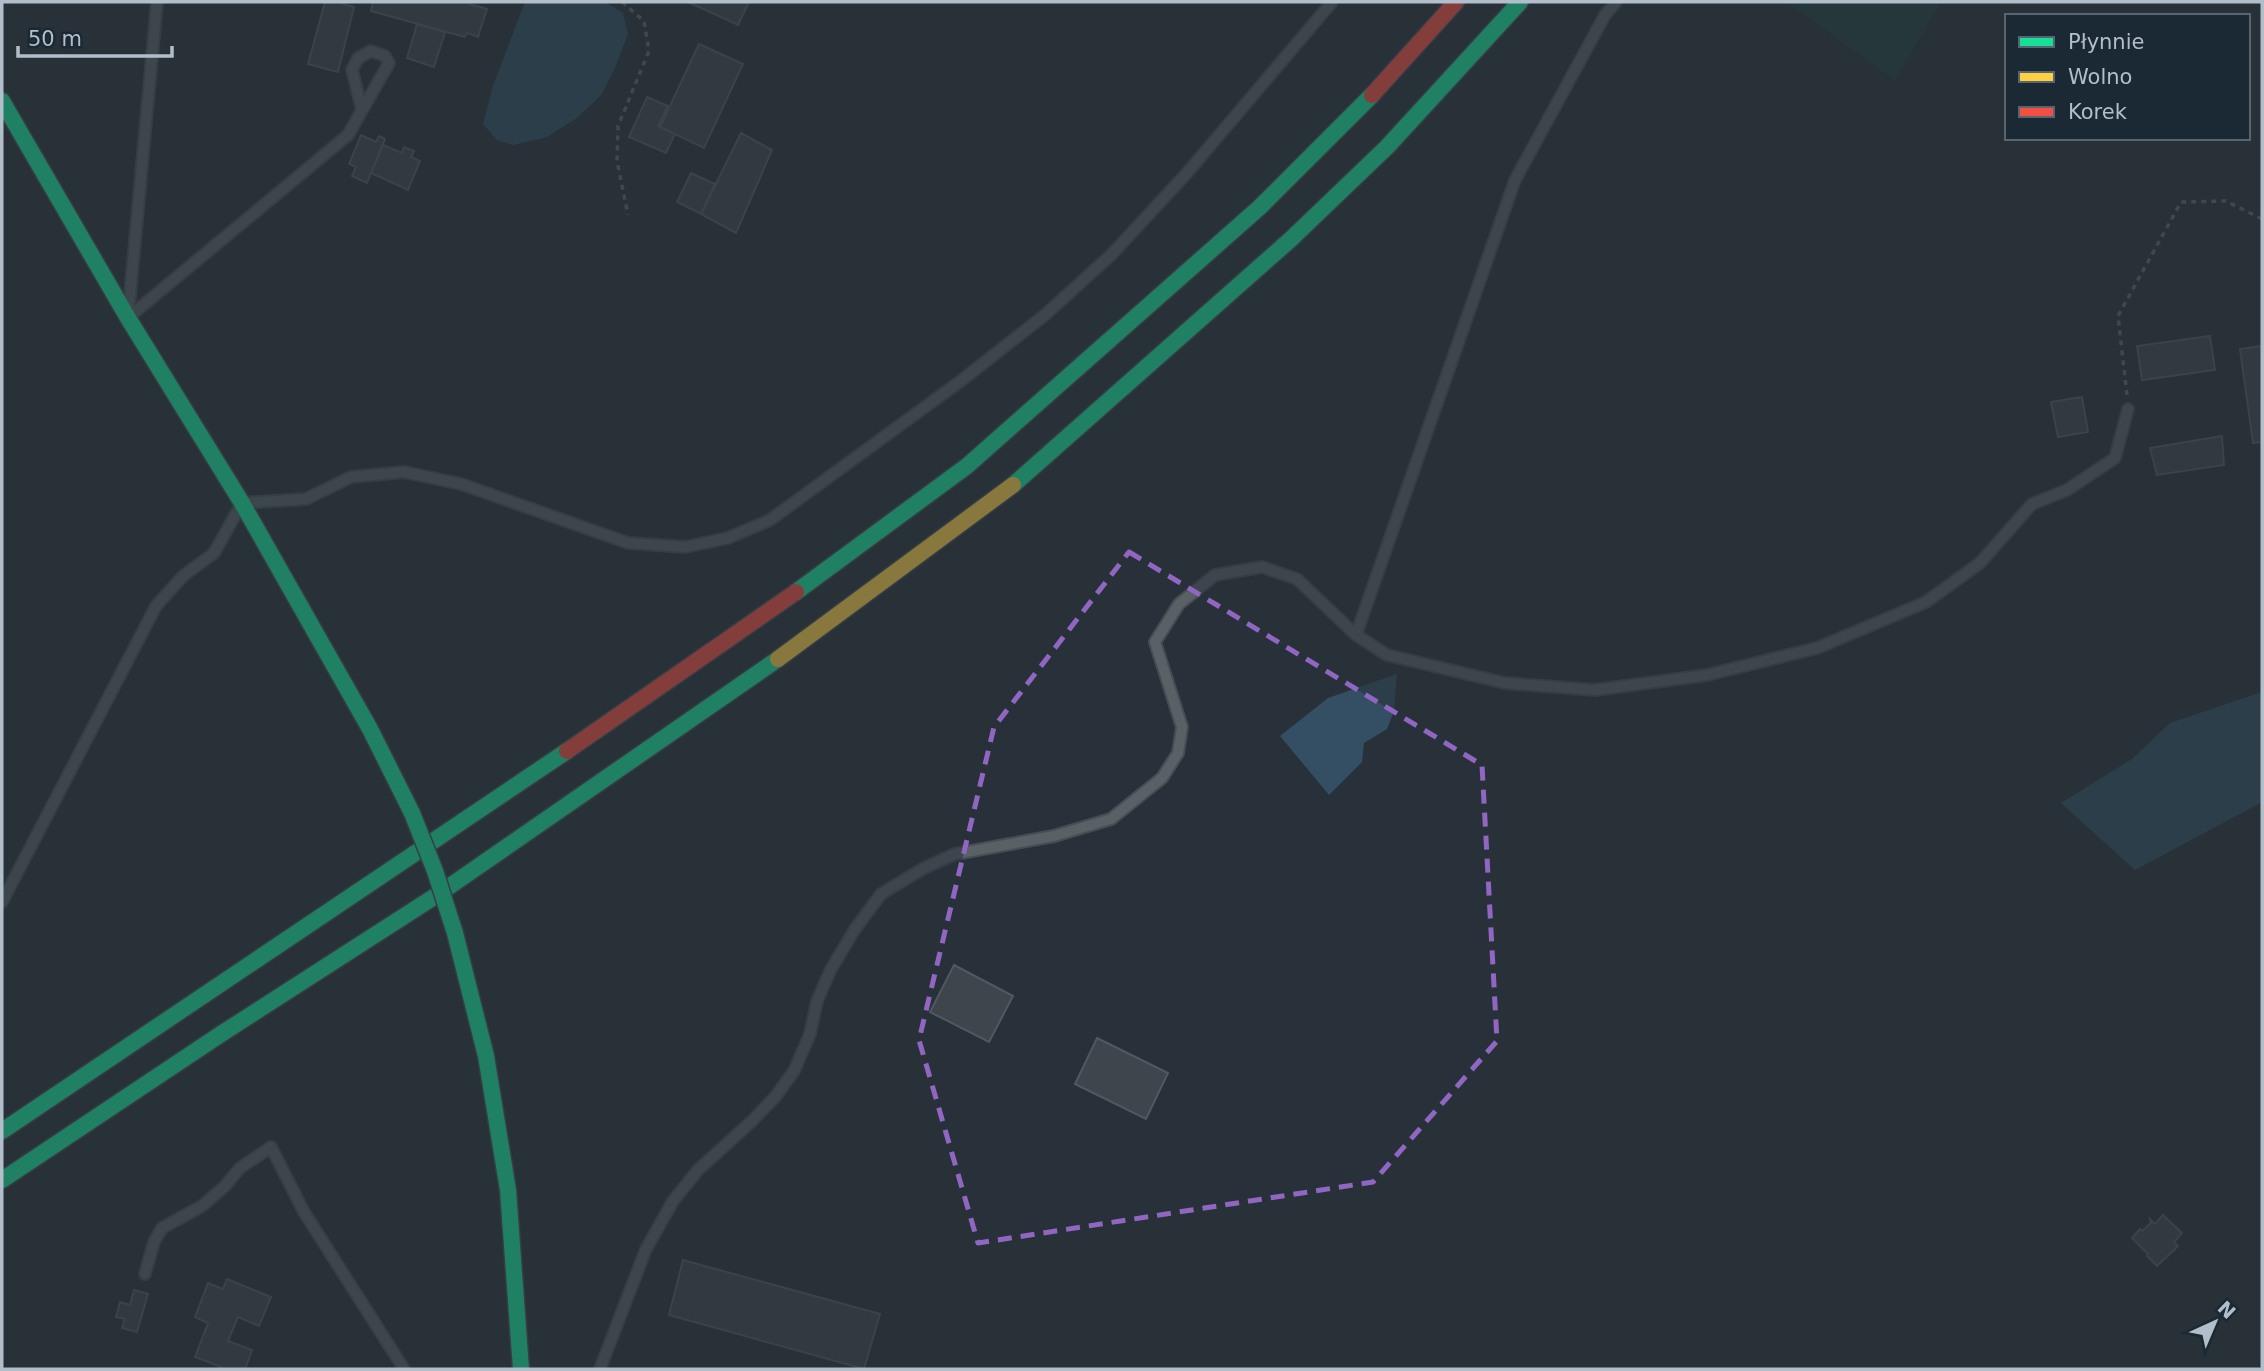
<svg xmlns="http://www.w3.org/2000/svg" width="2264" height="1371" viewBox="0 0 2264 1371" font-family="'DejaVu Sans',sans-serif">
<rect width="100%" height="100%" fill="#283139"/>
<!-- green -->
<path fill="#253e3f" d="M 1787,2 L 1941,2 L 1895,80 Z"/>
<!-- water -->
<path fill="#344e63" d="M 525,2 L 605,2 L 623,13 L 628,34 L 614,70 L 602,94 L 577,118 L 547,137 L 513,145 L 497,140 L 483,124 L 493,86 Z
M 1397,674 L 1394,711 L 1387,729 L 1364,743 L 1362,762 L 1329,795 L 1280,736 L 1328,698 Z
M 2262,692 L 2262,802 L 2135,870 L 2061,803 L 2132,759 L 2170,723 Z"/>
<!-- building -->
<path fill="#3e454c" stroke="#505860" stroke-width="2" d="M 325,2 L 336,2 L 354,7 L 338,72 L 308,64 Z
M 373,2 L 463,2 L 487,9 L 478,37 L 467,33 L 465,37 L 371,11 Z
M 688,2 L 749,2 L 738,25 Z
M 417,24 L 445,32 L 434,67 L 407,58 Z
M 699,44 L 743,64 L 704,148 L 660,127 Z
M 647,97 L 668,106 L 658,126 L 675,134 L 666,153 L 629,137 Z
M 741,133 L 772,150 L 736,233 L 701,214 Z
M 361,135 L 376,142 L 379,136 L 385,139 L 367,183 L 352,176 L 356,167 L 349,164 Z
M 383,145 L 402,153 L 404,147 L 414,151 L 411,157 L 420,161 L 408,190 L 371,173 Z
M 691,173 L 715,184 L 701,214 L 677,202 Z
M 2210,336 L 2215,370 L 2142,380 L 2137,346 Z
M 2262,346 L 2262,442 L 2253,443 L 2240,349 Z
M 2082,397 L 2088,432 L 2058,437 L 2051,402 Z
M 2222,436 L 2224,465 L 2157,475 L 2150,448 Z
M 954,965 L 1013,996 L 989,1042 L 930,1012 Z
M 1097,1038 L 1168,1073 L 1146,1119 L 1075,1084 Z
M 2163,1215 L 2182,1233 L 2174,1242 L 2178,1246 L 2157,1266 L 2147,1256 L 2148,1254 L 2132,1238 L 2140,1229 L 2142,1231 L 2151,1223 L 2150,1219 L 2155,1224 Z
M 683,1260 L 880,1314 L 864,1369 L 669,1315 Z
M 227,1279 L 271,1297 L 259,1326 L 238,1317 L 228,1341 L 252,1350 L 245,1369 L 226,1369 L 195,1357 L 208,1323 L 195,1317 L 208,1283 L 223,1289 Z
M 134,1290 L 148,1294 L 137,1332 L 122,1328 L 125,1319 L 116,1317 L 120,1302 L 130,1305 Z"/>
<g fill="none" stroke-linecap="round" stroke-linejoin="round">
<defs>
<path id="lane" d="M 129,306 L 157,2
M 130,316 L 348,135 L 389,63 L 385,56 L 371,51 L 358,58 L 352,70 L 362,110
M 1356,635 L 1515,180 L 1605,15 L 1616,2
M 2,902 L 156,606 L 183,576 L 214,553 L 242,503 L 306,499 L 351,477 L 404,472 L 461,484 L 628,543 L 685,547 L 728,538 L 770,520 L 962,380 L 1046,314 L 1112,254 L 1187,173 L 1332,2
M 145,1274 L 154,1242 L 162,1228 L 202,1206 L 225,1186 L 240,1168 L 271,1147 L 304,1212 L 404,1369
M 600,1369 L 646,1249 L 673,1201 L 698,1170 L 752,1121 L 775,1097 L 794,1071 L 810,1034 L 817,1001 L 831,969 L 855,929 L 881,894 L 924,868 L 955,854 L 1054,836 L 1111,819 L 1162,778 L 1178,753 L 1182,727 L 1155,642 L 1179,604 L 1215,575 L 1262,567 L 1297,579 L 1356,635 L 1387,655 L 1505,683 L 1595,690 L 1707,675 L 1817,648 L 1926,602 L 1980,563 L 2032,504 L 2067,490 L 2115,458 L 2128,409"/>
<path id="fast" d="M 2,101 L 128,318 L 242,503 L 370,729 L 412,813
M 1013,485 L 1291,239 L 1387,147 L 1520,2
M 796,592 L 967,466 L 1260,207 L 1372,95
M 455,933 L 486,1056 L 508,1190 L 521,1369
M 2,1131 L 567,751
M 2,1180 L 221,1034 L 437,895 L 778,659"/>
<path id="slow" d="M 778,659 L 1013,485"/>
<path id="jam" d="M 1372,95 L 1456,2
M 567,751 L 796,592"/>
</defs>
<!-- lane casing -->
<use href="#lane" stroke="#474d53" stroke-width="14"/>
<!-- fast casing -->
<use href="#fast" stroke="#474d53" stroke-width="19"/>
<!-- slow casing -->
<use href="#slow" stroke="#474d53" stroke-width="19"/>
<!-- jam casing -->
<use href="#jam" stroke="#474d53" stroke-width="19"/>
<!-- path -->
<path stroke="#5c6469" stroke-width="3.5" stroke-dasharray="5 5" stroke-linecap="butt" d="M 622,2 L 644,21 L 649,51 L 618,126 L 617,161 L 628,215
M 2127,395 L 2118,316 L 2181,202 L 2226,201 L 2262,219"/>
<!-- lane -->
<use href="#lane" stroke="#596066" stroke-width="10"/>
<!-- fast -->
<use href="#fast" stroke="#16e098" stroke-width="16"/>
<!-- slow -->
<use href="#slow" stroke="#ffcf43" stroke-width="16"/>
<!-- jam -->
<use href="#jam" stroke="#f24e42" stroke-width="16"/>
<defs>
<path id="fast-bridge" d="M 412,813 L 435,871 L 455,933"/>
</defs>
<!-- fast-bridge casing -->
<use href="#fast-bridge" stroke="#474d53" stroke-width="19" stroke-linecap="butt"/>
<!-- fast-bridge -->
<use href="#fast-bridge" stroke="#16e098" stroke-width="16"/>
</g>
<!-- marked area -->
<path d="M0 0H2264V1371H0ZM 1129,552 L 1482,765 L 1497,1041 L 1373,1182 L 978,1243 L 919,1040 L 994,727 Z" fill="#283139" fill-opacity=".55" fill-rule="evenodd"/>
<path fill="none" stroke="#9166c3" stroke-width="5" stroke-dasharray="14 9" stroke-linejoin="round" d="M 1129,552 L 1482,765 L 1497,1041 L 1373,1182 L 978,1243 L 919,1040 L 994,727 Z"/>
<!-- border -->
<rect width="2264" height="1371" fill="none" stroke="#b2beca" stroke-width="7"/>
<!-- legend -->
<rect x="2005" y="14" width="245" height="126" fill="#1b2934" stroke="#576570" stroke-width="2"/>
<rect x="2019" y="37" width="35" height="10" fill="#16e098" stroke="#576570" stroke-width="2"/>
<text x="2068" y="49" font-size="21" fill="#b2beca">Płynnie</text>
<rect x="2019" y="72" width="35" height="10" fill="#ffcf43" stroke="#576570" stroke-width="2"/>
<text x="2068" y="84" font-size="21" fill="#b2beca">Wolno</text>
<rect x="2019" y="107" width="35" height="10" fill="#f24e42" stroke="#576570" stroke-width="2"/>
<text x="2068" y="119" font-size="21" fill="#b2beca">Korek</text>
<!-- north arrow -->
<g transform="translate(2215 1322) rotate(44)" stroke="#1b2934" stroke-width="5" paint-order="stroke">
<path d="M0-5L12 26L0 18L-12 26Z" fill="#b2beca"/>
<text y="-10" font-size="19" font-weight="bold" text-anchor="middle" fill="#b2beca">N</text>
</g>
<!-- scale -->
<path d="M18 46v10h154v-10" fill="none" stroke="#b2beca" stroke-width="3.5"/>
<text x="28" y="46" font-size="21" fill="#b2beca" stroke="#1b2934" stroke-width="5" paint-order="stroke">50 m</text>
</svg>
